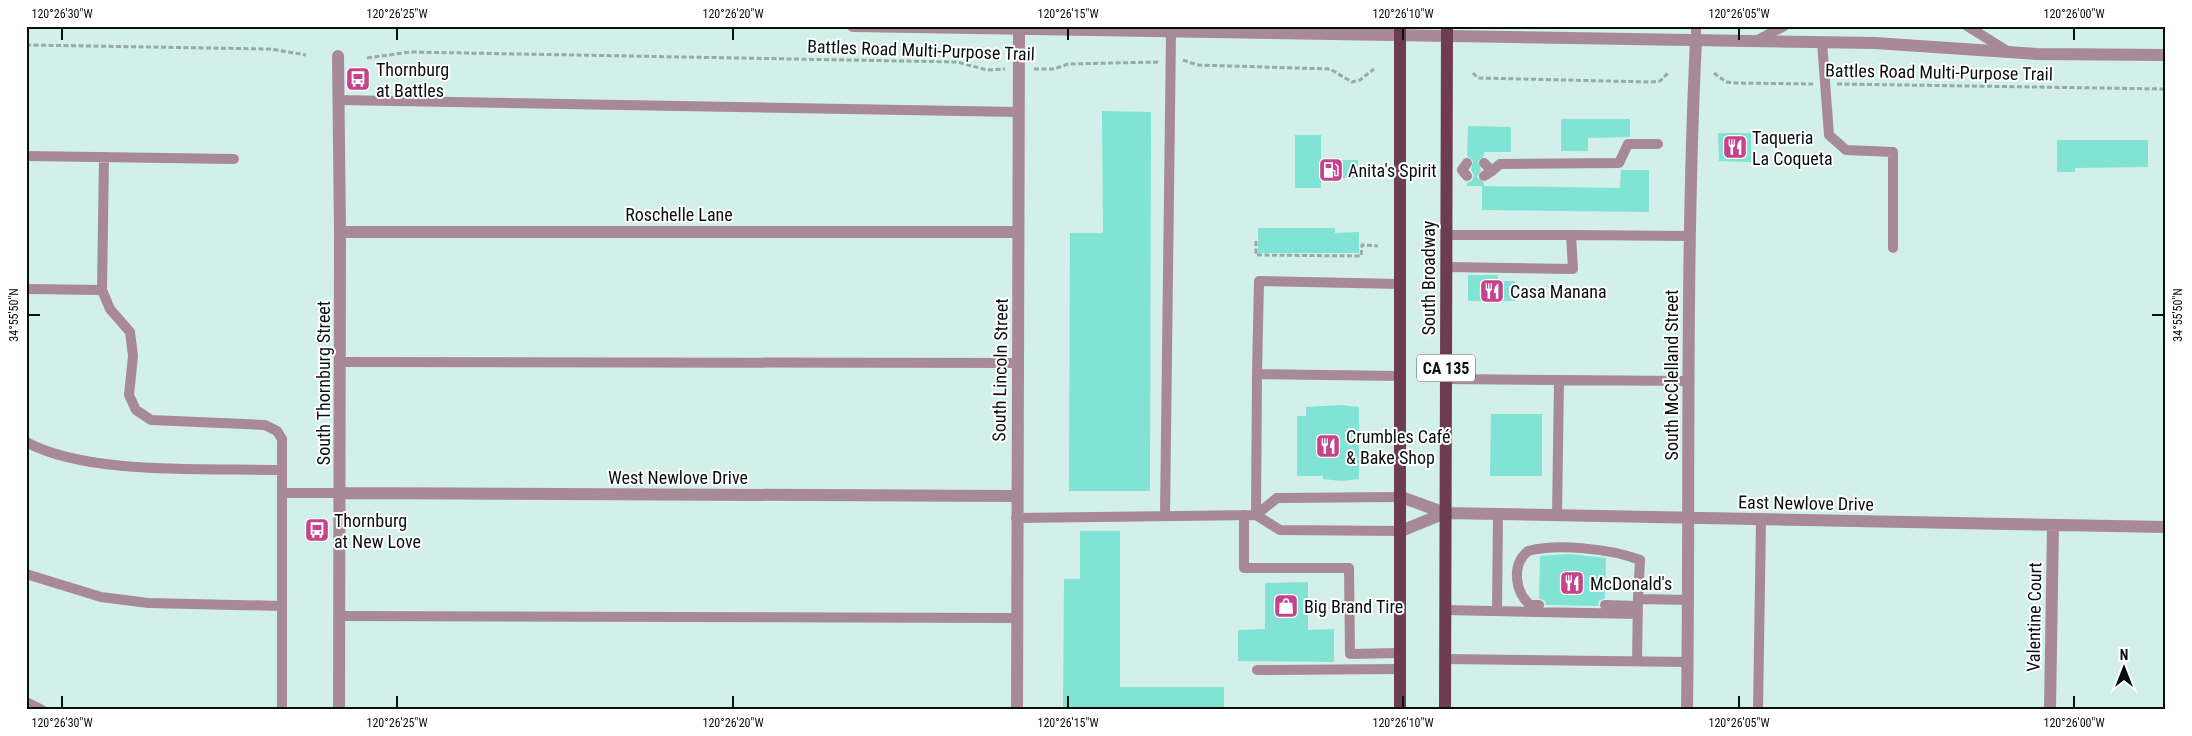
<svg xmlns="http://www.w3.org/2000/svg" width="2192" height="736" viewBox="0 0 2192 736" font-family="'Roboto Condensed',sans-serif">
<rect width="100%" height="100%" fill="#d3efea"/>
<!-- building -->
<path fill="#81e3d4" d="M 1102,111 L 1151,112 L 1150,491 L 1069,491 L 1070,233 L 1103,233 Z
M 1561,119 L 1630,119 L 1630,137 L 1588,138 L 1588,151 L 1561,151 Z
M 1468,126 L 1511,127 L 1511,152 L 1484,152 L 1484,156 L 1478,161 L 1481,170 L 1477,177 L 1484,183 L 1484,186 L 1467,186 L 1467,183 L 1472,181 L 1474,175 L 1471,170 L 1473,161 L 1467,156 Z
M 1718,133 L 1751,133 L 1751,162 L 1719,161 Z
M 1295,135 L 1321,135 L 1321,160 L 1358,160 L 1358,178 L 1321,178 L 1321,188 L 1295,188 Z
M 2057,140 L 2148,140 L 2148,167 L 2075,168 L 2075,172 L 2057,172 Z
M 1621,170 L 1649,170 L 1649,212 L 1482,210 L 1482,186 L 1620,188 Z
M 1258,228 L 1335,228 L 1335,233 L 1359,232 L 1359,253 L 1258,253 Z
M 1468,275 L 1498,275 L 1498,281 L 1515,281 L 1515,301 L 1468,301 Z
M 1341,405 L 1359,407 L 1359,479 L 1341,481 L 1323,479 L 1323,476 L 1297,476 L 1297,416 L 1306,416 L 1306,407 Z
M 1491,414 L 1542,414 L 1542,476 L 1490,476 Z
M 1080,531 L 1120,531 L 1120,687 L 1224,687 L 1224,710 L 1063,710 L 1064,579 L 1080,579 Z
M 1569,554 L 1606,558 L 1605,598 L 1599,601 L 1598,606 L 1546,605 L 1545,601 L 1539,598 L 1540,556 Z
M 1308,582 L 1308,630 L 1334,629 L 1334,662 L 1238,661 L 1238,630 L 1265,629 L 1265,583 Z"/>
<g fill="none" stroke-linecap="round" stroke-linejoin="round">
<!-- path -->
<path stroke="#94aba7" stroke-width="3" stroke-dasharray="5 2.5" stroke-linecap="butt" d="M 26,45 L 271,49 L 306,55
M 367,58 L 410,52 L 957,62 L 987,70 L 1005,69
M 1183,60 L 1197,65 L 1330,69 L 1352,82 L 1360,80 L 1374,69
M 1034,69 L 1054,69 L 1068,64 L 1159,62
M 1473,73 L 1478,78 L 1650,82 L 1660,81 L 1669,72
M 1714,73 L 1726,82 L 1736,83 L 1813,84
M 1837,84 L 2166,89
M 1256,241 L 1256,255 L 1361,256 L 1362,245 L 1378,246"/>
<!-- service -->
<path stroke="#a88997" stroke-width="10" d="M 1967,26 L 2009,52
M 1696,40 L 1696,26
M 1756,41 L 1784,26
M 1822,42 L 1829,135 L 1846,150 L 1893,152 L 1893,248
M 338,100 L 1019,112
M 26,156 L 234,159
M 1467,163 L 1462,170 L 1467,176
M 1484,163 L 1492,171 L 1484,176
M 1492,171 L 1500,164 L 1619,163 L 1628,144 L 1658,144
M 1446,235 L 1571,235
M 1446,267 L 1573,269 L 1571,235 L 1689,236
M 26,289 L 102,290 L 110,309 L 130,332 L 133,356 L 129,395 L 136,410 L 151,420 L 265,425 L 277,431 L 282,439 L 282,710
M 102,290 L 104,157
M 340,362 L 1017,363
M 1257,374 L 1259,281 L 1400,284
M 1446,379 L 1689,381
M 26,442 C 89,476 209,468 282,470
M 282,493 L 340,493
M 1244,515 L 1244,568 L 1349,568 L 1350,654 L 1400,653
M 1256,515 L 1257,374 L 1400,376
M 1256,515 L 1277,498 L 1401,497
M 1165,516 L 1171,32
M 1557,516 L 1559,380
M 1016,518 L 1256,515 L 1280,530 L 1401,531
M 26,574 L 101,597 L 148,603 L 282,606
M 1539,605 L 1530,605 C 1515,592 1511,565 1528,551 C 1557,543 1612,549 1640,560 L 1638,599
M 1605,605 L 1638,606
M 1445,610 L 1638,614
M 1497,611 L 1498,514
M 340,616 L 1016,618
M 1445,659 L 1688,662
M 1637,661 L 1638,599 L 1689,600
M 1257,670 L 1400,669
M 26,702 L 42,710
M 1758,710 L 1761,520"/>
<!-- minor -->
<path stroke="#a88997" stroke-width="12" d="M 338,56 L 340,232 L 339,710
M 340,232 L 1018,232
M 340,493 L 1016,496
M 1401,497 L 1445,513 L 2166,527
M 1401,531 L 1445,513
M 1017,710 L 1019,30
M 1687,710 C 1690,487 1685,264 1696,40
M 2050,710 L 2053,525"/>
<!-- tertiary -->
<path stroke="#a88997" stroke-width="12" d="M 853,26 L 1875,43 L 2037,54 L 2166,55"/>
<!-- primary -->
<path stroke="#6e3b55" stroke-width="12" d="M 1400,26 L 1400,710
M 1445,710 L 1447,26"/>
</g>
<!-- ticks -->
<path fill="none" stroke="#060f0e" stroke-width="2" d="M 62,28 L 62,40M 397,28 L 397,40M 733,28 L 733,40M 1068,28 L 1068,40M 1403,28 L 1403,40M 1739,28 L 1739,40M 2074,28 L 2074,40M 28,315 L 40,315M 2152,315 L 2164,315M 62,696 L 62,708M 397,696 L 397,708M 733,696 L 733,708M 1068,696 L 1068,708M 1403,696 L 1403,708M 1739,696 L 1739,708M 2074,696 L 2074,708"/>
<!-- icons -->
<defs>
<symbol id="bus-square" viewBox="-11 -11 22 22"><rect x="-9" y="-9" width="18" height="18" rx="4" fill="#c4438c" stroke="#fff"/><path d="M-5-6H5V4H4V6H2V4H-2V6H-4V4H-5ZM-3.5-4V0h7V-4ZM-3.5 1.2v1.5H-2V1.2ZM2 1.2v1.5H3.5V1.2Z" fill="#fff"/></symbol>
<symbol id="restaurant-square" viewBox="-11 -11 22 22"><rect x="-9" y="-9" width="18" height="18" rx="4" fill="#c4438c" stroke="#fff"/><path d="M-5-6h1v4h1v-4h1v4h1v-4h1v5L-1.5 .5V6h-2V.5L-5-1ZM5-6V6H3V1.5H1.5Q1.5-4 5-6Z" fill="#fff"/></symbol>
<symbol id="fuel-square" viewBox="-11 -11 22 22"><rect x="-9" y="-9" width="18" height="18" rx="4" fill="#c4438c" stroke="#fff"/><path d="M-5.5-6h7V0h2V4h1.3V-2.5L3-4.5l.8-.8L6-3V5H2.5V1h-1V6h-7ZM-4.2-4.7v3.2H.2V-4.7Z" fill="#fff"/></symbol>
<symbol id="shop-square" viewBox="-11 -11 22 22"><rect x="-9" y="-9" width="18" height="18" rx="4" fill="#c4438c" stroke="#fff"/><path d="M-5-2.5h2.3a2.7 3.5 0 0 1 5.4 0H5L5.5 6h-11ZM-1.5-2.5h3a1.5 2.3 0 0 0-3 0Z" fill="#fff"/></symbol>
</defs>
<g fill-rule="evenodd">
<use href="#bus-square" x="344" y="65" width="28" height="28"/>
<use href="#restaurant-square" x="1721" y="133" width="28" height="28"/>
<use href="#fuel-square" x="1317" y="156" width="28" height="28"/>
<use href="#restaurant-square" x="1478" y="277" width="28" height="28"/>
<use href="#restaurant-square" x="1314" y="432" width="28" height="28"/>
<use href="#bus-square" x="303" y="516" width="28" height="28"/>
<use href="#restaurant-square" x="1558" y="569" width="28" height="28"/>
<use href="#shop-square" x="1272" y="592" width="28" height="28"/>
</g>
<g text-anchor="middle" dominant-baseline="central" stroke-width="4" stroke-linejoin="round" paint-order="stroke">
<!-- shield labels -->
<rect fill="#fff" stroke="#515756" stroke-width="1" x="1417" y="354.5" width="58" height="27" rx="4"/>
<g font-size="16" font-weight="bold" fill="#060f0e">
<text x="1446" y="368">CA 135</text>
</g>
<!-- street labels -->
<g font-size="18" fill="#060f0e" stroke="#fff">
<text transform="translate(921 50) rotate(2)">Battles Road Multi-Purpose Trail</text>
<text transform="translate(1939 72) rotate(1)">Battles Road Multi-Purpose Trail</text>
<text x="679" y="214">Roschelle Lane</text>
<text transform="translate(1428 278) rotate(-90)">South Broadway</text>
<text transform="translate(1000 370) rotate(-89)">South Lincoln Street</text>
<text transform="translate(1671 375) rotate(-90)">South McClelland Street</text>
<text transform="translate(323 383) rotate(-90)">South Thornburg Street</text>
<text x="678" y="477">West Newlove Drive</text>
<text transform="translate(1806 503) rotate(1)">East Newlove Drive</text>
<text transform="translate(2034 617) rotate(-89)">Valentine Court</text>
</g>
<!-- poi labels -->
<g font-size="18" fill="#060f0e" stroke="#fff" text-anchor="start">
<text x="376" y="69">Thornburg<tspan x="376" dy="21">at Battles</tspan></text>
<text x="1752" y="137">Taqueria<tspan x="1752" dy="21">La Coqueta</tspan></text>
<text x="1348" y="170">Anita's Spirit</text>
<text x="1510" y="291">Casa Manana</text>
<text x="1346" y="436">Crumbles Café<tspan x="1346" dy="21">&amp; Bake Shop</tspan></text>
<text x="334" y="520">Thornburg<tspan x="334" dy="21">at New Love</tspan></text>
<text x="1590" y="583">McDonald's</text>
<text x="1304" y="606">Big Brand Tire</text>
</g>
</g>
<!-- border -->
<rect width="2192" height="736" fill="none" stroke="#ffffff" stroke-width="55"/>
<!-- north arrow -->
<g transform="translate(2124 668)" stroke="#ffffff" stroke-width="4" paint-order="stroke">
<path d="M0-4L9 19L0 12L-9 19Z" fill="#060f0e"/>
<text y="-8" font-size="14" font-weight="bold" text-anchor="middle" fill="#060f0e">N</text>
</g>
<rect x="28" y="28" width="2136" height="680" fill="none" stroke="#060f0e" stroke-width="2"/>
<g font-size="12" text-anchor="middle" fill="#060f0e">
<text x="62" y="18">120°26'30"W</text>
<text x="397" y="18">120°26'25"W</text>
<text x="733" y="18">120°26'20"W</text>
<text x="1068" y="18">120°26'15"W</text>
<text x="1403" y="18">120°26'10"W</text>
<text x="1739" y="18">120°26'05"W</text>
<text x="2074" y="18">120°26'00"W</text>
<text transform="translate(14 315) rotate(-90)" y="4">34°55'50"N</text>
<text transform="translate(2178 315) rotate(-90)" y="4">34°55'50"N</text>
<text x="62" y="727">120°26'30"W</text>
<text x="397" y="727">120°26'25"W</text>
<text x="733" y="727">120°26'20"W</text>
<text x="1068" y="727">120°26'15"W</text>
<text x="1403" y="727">120°26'10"W</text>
<text x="1739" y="727">120°26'05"W</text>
<text x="2074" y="727">120°26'00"W</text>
</g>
</svg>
